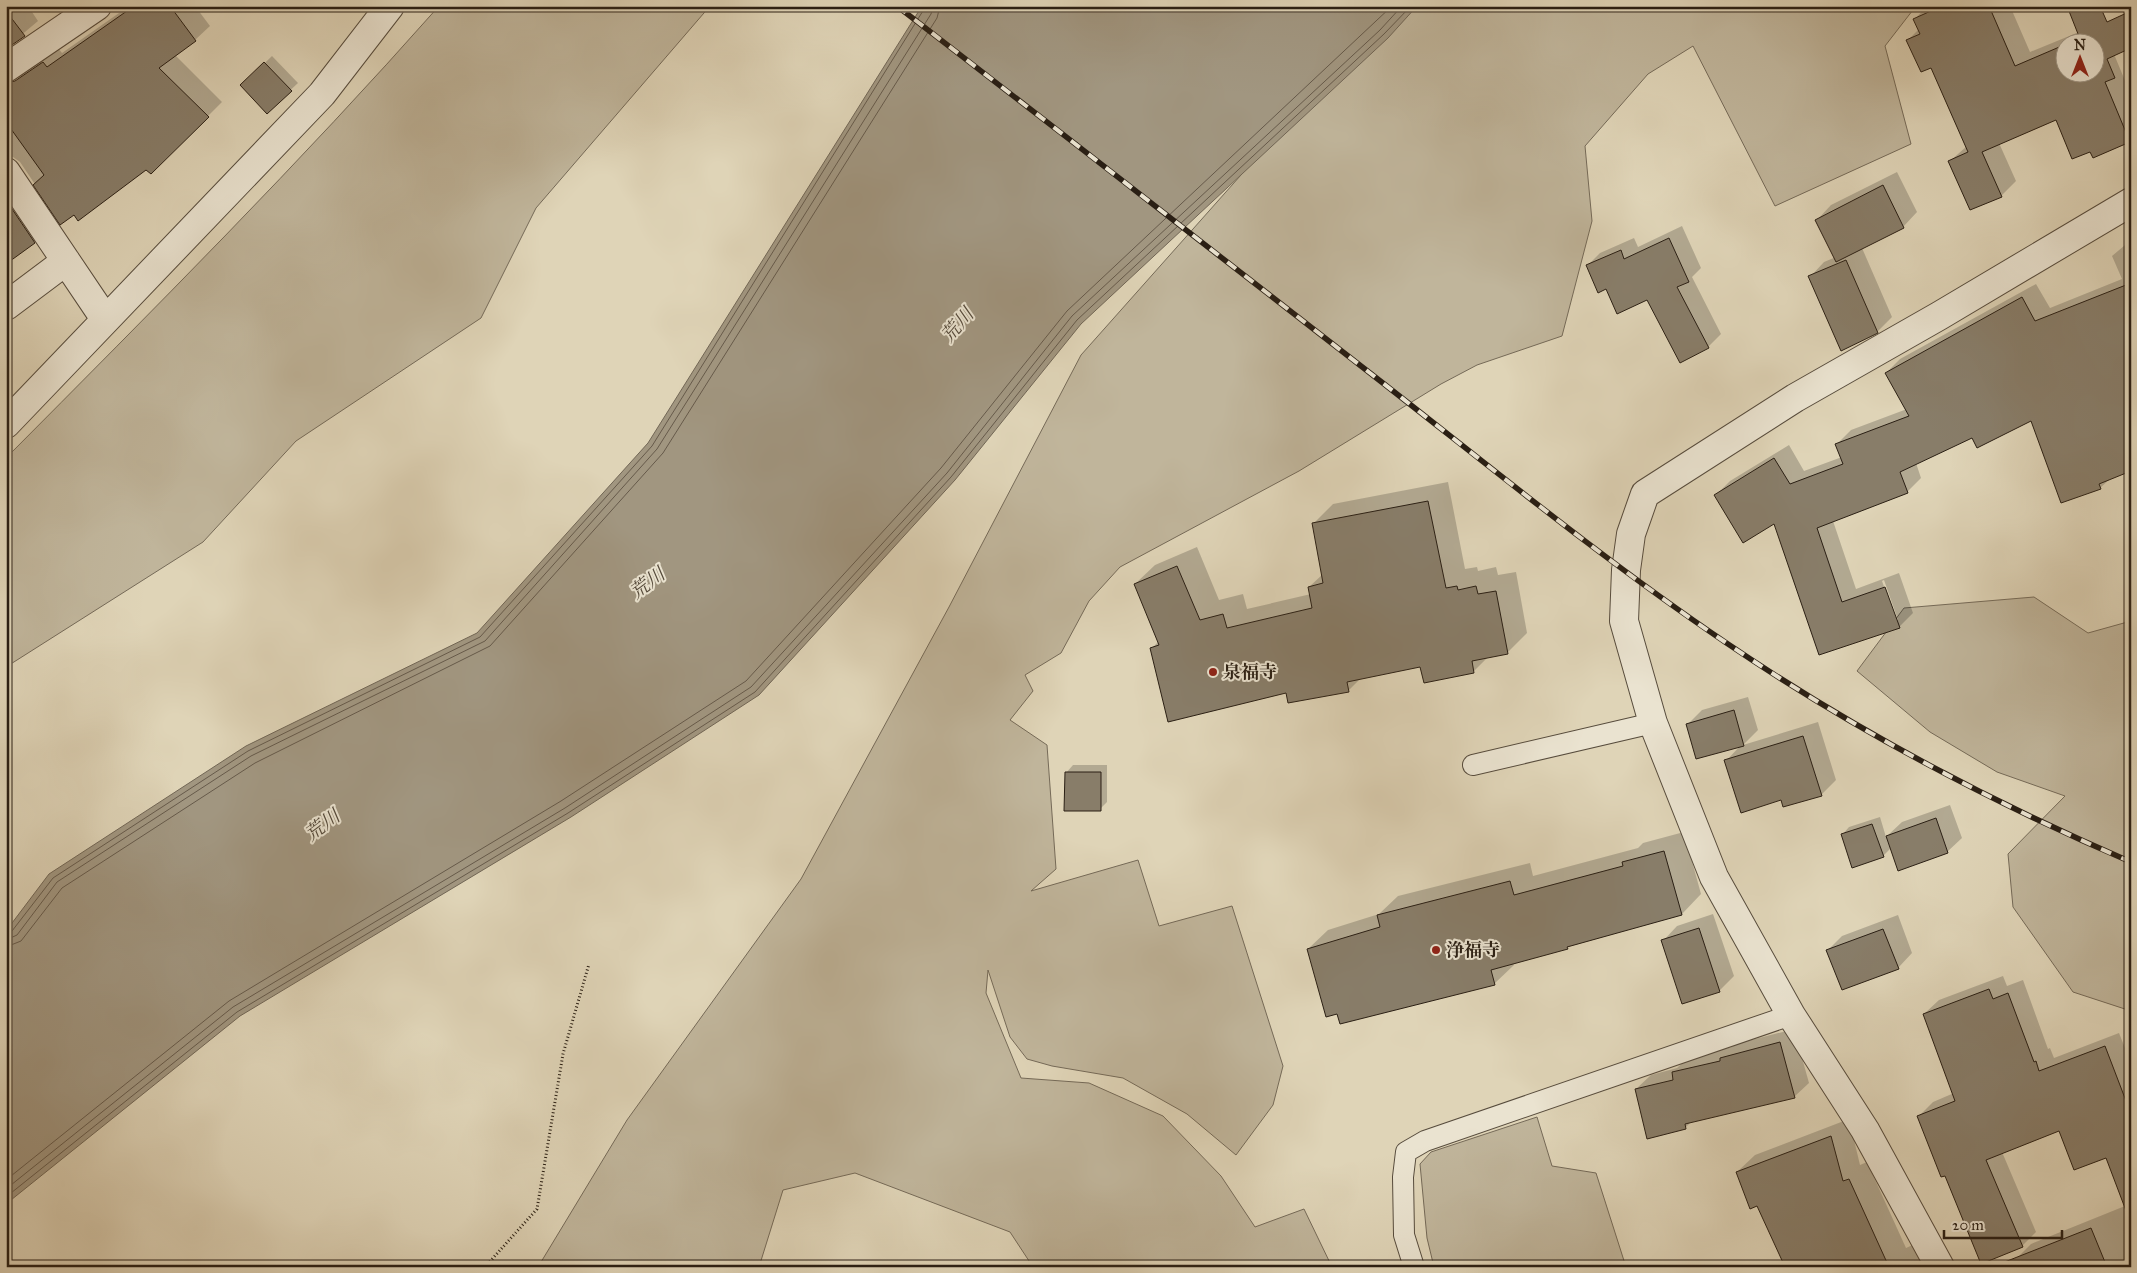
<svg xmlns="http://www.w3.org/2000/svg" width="2137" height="1273" viewBox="0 0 2137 1273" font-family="'IM FELL Great Primer','Noto Serif JP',serif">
<rect width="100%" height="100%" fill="#dfd4b7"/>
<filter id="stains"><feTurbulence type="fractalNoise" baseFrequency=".004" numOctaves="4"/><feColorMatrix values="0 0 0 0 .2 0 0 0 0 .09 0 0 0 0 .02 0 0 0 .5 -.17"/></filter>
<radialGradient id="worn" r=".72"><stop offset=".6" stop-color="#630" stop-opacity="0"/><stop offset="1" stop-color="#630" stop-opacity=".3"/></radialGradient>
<!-- green -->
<path fill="#c0b59b" stroke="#756a58" d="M 439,6 L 710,6 L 536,208 L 481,318 L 296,441 L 203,542 L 6,667 L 6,458 C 153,310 301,162 439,6 Z
M 1409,6 L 1916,6 L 1885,46 L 1911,144 L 1775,206 L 1693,46 L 1648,74 L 1585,146 L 1592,221 L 1562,336 L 1477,365 L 1441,384 L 1299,471 L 1120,567 L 1089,601 L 1061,653 L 1025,675 L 1033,691 L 1010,720 L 1047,745 L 1056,869 L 1031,891 L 1138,860 L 1159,926 L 1232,906 L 1283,1066 L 1273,1105 L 1236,1155 L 1187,1114 L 1123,1078 L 1052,1066 L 1027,1059 L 1010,1037 L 988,970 L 986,993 L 1021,1078 L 1089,1083 L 1163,1116 L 1221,1176 L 1255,1227 L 1304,1209 L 1332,1267 L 1033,1267 L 1010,1232 L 855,1173 L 783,1190 L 759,1267 L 538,1267 L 627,1120 L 801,879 L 949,607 L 1081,355 L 1249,166 Z
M 2034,597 L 2088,633 L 2131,621 L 2131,1011 L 2073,992 L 2013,907 L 2008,854 L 2065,796 L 1997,772 L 1930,732 L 1857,671 L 1904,608 Z
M 1537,1117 L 1552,1166 L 1596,1173 L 1626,1267 L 1434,1267 L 1427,1238 L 1420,1164 L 1431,1152 Z"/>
<!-- water -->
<path fill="#a19680" stroke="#716655" d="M 922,6 L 1417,6 L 1388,38 L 1081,324 L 955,480 L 759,695 L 571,817 L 240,1016 L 6,1204 L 6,931 L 49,874 L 246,746 L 477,633 L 648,443 Z"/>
<!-- shadow -->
<path fill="#0003" fill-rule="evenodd" d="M 6,6 L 28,6 L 38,21 L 6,48 Z
M 129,6 L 195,6 L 210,26 L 195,40 L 175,55 L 222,102 L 151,173 L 146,168 L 61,223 L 20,162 L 13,157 L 6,155 L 6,95 L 15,82 L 29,67 L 58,48 L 62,53 Z
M 1927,6 L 2010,6 L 2030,52 L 2101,23 L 2131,95 L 2131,140 L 2091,151 L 2056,118 L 1999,143 L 2016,181 L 2001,196 L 1971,209 L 1949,162 L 1967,146 L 1932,66 L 1908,40 L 1919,29 L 1915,19 ZM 2064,42 L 2094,42 L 2094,72 L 2064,72 Z
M 272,56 L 298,83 L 267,112 L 242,85 Z
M 6,163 L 49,228 L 34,242 L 6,263 Z
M 1897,172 L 1917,212 L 1903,227 L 1862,248 L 1892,317 L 1877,332 L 1810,277 L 1824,262 L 1836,257 L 1817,220 L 1831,205 Z
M 1682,226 L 1701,268 L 1692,277 L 1721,334 L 1708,347 L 1648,299 L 1607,288 L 1587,266 L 1600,253 L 1634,238 L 1638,247 Z
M 2131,240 L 2131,470 L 2110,479 L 2100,488 L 2032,419 L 1973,436 L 1916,463 L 1921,478 L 1907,492 L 1833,521 L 1856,589 L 1899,573 L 1913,613 L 1899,627 L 1820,654 L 1775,522 L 1716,495 L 1730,481 L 1789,445 L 1804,471 L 1842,457 L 1837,444 L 1851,430 L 1907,409 L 1886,373 L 1900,359 L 2036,284 L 2050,308 L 2122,279 L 2112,256 ZM 1884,580 L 1898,620 L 1896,620 L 1882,581 Z
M 1448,482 L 1465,569 L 1477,567 L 1478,571 L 1496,567 L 1498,575 L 1516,572 L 1527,633 L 1507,653 L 1488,657 L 1474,671 L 1421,666 L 1362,677 L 1348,691 L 1287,692 L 1152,648 L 1159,641 L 1135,584 L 1155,565 L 1197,547 L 1219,600 L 1243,594 L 1247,609 L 1311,594 L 1309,587 L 1323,574 L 1313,524 L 1333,504 Z
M 1748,697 L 1758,730 L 1743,745 L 1818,722 L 1836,780 L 1821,795 L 1726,761 L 1741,745 L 1687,725 L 1702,710 Z
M 1073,765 L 1107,765 L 1107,802 L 1100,809 L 1066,773 Z
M 1950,805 L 1962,838 L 1947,852 L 1891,848 L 1883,856 L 1842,835 L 1849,827 L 1880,817 L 1886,837 L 1902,822 Z
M 1684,832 L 1701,894 L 1682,914 L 1513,963 L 1514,965 L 1494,984 L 1308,949 L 1328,930 L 1379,914 L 1398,896 L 1530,863 L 1533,876 L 1638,848 L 1643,843 Z
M 1713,914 L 1734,976 L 1719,991 L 1663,941 L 1677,926 Z
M 1898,915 L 1912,953 L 1898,968 L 1828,950 L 1842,936 Z
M 2003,976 L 2007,986 L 2023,980 L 2048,1049 L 2050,1048 L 2054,1058 L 2119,1033 L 2131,1063 L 2131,1267 L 2020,1267 L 2017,1258 L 2031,1244 L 2125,1206 L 2106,1156 L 2060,1129 L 2002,1152 L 2036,1232 L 2022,1246 L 1919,1116 L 1933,1102 L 1954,1093 L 1924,1014 L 1939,1000 Z
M 1794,1029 L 1809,1083 L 1794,1097 L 1692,1121 L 1685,1128 L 1636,1089 L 1651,1075 L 1677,1068 L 1688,1058 L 1732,1047 L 1736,1044 Z
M 1849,1119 L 1860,1165 L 1867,1162 L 1906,1248 L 1926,1239 L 1938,1267 L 1786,1267 L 1758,1205 L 1737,1172 L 1755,1155 Z"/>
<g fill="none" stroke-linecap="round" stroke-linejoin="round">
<!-- shore -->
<path stroke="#665a4a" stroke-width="1" d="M 6,933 L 12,931 L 53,878 L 248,751 L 480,637 L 652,446 L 926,6
M 6,940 L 17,935 L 57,882 L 251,756 L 485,641 L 657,449 L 931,14 L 933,6
M 6,947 L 21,941 L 62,888 L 255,763 L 490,646 L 663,453 L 937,18 L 940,6
M 6,1180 L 229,1001 L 561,801 L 746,681 L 941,468 L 1067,311 L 1392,6
M 6,1189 L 233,1007 L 565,808 L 751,687 L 947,473 L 1072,316 L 1380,30 L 1402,6
M 6,1197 L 237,1012 L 568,813 L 755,692 L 951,477 L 1077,320 L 1384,34 L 1411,6"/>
</g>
<!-- building -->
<path fill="#887d69" stroke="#2a1f14" d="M 134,6 L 170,6 L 196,41 L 159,68 L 209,117 L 151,174 L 146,170 L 78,221 L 74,215 L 60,225 L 33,185 L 44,175 L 6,122 L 6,83 L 15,81 L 43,62 L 47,67 Z
M 1942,6 L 1989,6 L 2015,66 L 2064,45 L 2064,72 L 2094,72 L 2094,42 L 2072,42 L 2080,39 L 2067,6 L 2100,6 L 2107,22 L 2131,11 L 2131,48 L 2107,59 L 2115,78 L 2105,82 L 2130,142 L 2093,158 L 2090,152 L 2072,159 L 2056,120 L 1982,152 L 2002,197 L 1970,210 L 1948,161 L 1968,152 L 1931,68 L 1921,72 L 1906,40 L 1920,34 L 1913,19 Z
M 6,11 L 25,36 L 6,49 Z
M 264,62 L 292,91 L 267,114 L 240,85 Z
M 1883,185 L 1904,228 L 1836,262 L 1815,220 Z
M 8,203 L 35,243 L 6,264 L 6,205 Z
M 1669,238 L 1689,282 L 1677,287 L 1709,348 L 1680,363 L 1647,300 L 1617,314 L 1606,289 L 1598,293 L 1586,265 L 1621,250 L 1624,259 Z
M 1846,260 L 1878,333 L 1841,351 L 1808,276 Z
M 2131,283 L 2131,471 L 2099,484 L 2101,489 L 2061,503 L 2031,421 L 1977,448 L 1972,438 L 1900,472 L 1908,493 L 1817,528 L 1842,602 L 1885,587 L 1900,628 L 1819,655 L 1774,524 L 1743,543 L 1714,495 L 1774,458 L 1790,484 L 1843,464 L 1835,444 L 1909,416 L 1885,373 L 2022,297 L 2035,321 Z
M 1428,501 L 1446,588 L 1457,586 L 1458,590 L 1476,586 L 1478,594 L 1496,591 L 1508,654 L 1472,661 L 1474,673 L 1424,683 L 1420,667 L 1347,682 L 1349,692 L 1288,703 L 1286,693 L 1168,722 L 1150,648 L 1159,645 L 1134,584 L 1177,566 L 1200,620 L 1223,614 L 1227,628 L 1312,608 L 1308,587 L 1323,583 L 1312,523 Z
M 1734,710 L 1744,746 L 1696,759 L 1686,724 Z
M 1803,736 L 1822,796 L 1783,807 L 1781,800 L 1741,813 L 1724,760 Z
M 1065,772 L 1101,772 L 1101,811 L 1064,811 Z
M 1936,818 L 1948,853 L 1898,871 L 1886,836 Z
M 1872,824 L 1884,857 L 1852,868 L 1841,834 Z
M 1664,851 L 1682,915 L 1567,947 L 1568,949 L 1491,970 L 1495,985 L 1340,1024 L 1337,1014 L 1326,1017 L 1307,949 L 1380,927 L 1377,915 L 1510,881 L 1514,895 L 1623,866 L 1622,862 Z
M 1699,928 L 1720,992 L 1682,1004 L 1661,940 Z
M 1883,929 L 1899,969 L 1842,990 L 1826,950 Z
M 1989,989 L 1993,999 L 2008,993 L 2034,1062 L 2036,1061 L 2039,1071 L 2105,1046 L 2131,1114 L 2131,1215 L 2128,1216 L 2106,1158 L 2074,1170 L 2059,1131 L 1986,1160 L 2023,1247 L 1981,1264 L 1945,1176 L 1941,1177 L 1917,1116 L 1955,1101 L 1923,1014 Z
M 1780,1042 L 1795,1098 L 1685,1124 L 1686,1129 L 1647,1139 L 1635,1089 L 1673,1080 L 1672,1072 L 1720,1061 L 1720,1058 Z
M 1831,1136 L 1843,1181 L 1849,1179 L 1889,1267 L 1785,1267 L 1757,1206 L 1750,1209 L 1736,1172 Z
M 2091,1228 L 2107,1267 L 1998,1267 L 1997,1265 Z"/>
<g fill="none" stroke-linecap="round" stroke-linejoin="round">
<defs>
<path id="service" d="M 1473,765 L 1653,723
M 1414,1267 L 1404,1235 L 1403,1177 L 1406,1152 L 1425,1141 L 1791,1015"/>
<path id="minor" d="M 6,68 L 97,6
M 6,172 L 105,319
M 6,306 L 66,261
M 6,424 L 322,94 L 390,6
M 1940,1267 L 1865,1130 L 1791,1015 L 1714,877 L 1653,723 L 1624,621 L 1626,570 L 1631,534 L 1645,494 L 1795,398 L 1939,316 L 2131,202"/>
</defs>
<!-- service casing -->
<use href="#service" stroke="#574c3d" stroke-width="22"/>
<!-- minor casing -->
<use href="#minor" stroke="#574c3d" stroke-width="30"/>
<!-- path -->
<path stroke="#2a1f14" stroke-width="3" stroke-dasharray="1 2.5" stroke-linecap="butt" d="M 485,1267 L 537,1209 L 563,1054 L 589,964"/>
<!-- service -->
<use href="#service" stroke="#eae3d0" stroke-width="20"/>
<!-- minor -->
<use href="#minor" stroke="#eae3d0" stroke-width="28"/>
<defs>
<path id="rail" d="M 897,6 C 1055,128 1212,250 1370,373 C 1487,464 1602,559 1725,642 C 1853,729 1989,801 2131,862"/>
</defs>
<!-- rail casing -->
<use href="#rail" stroke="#2a1f14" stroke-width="5.5"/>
<!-- rail -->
<use href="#rail" stroke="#eae3d0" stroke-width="4" stroke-dasharray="11" stroke-linecap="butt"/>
</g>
<!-- markers -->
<g fill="#8f2418" stroke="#eae3d0" stroke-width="2">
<circle cx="1213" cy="672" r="5"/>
<circle cx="1436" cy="950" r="5"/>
</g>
<g text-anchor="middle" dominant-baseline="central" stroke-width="4" stroke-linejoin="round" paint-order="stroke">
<!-- poi labels -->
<g font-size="18" font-weight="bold" fill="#2a1f14" stroke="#eae3d0" text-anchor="start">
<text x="1223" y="672">泉福寺</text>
<text x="1446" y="950">浄福寺</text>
</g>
<!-- water labels -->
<g font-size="19" font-style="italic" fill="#54493a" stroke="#eae3d0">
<text transform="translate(957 325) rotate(-49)">荒川</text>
<text transform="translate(647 583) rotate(-37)">荒川</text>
<text transform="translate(322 825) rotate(-37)">荒川</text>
</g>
</g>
<!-- margin -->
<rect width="2137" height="1273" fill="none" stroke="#dfd4b7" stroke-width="25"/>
<rect x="8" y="8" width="2122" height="1258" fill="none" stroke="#2a1f14" stroke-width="2.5"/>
<rect x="12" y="12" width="2112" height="1248" fill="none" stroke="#2a1f14"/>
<!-- north arrow -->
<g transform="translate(2080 58)"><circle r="24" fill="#eae3d0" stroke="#9d9585"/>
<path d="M0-4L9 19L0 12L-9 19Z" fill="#8f2418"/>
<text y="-8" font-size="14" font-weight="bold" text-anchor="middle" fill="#2a1f14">N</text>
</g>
<!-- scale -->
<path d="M1944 1230v8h118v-8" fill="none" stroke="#2a1f14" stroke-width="2.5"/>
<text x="1952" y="1230" font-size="15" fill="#2a1f14" stroke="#eae3d0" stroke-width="4" paint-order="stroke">20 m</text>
<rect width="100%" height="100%" filter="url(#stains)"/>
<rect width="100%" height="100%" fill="url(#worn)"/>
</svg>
